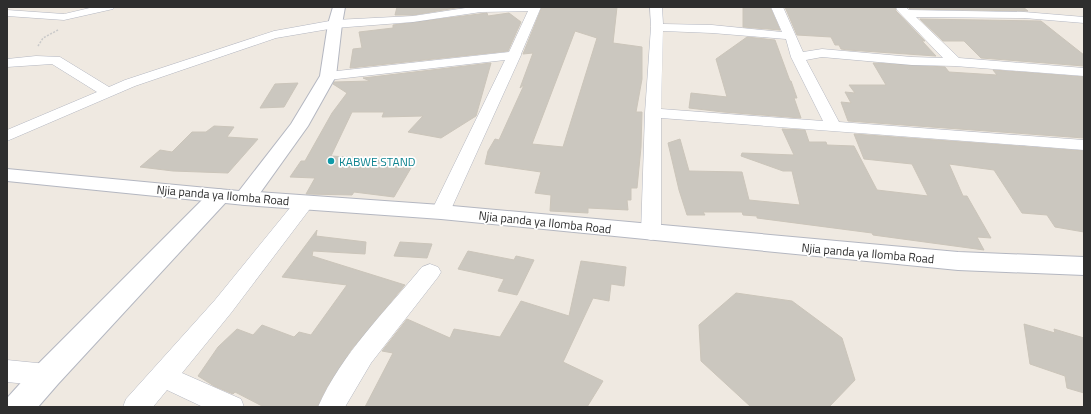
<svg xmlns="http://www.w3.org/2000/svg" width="1091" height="414" viewBox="0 0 1091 414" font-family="'Titillium Web',sans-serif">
<rect width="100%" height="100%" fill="#efe9e1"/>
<!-- building -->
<path fill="#cbc7bf" stroke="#cbc5ba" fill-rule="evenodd" d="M 397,7 L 462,7 L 413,15 L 395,15 Z
M 542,7 L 617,7 L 613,43 L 642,47 L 642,79 L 636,112 L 642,112 L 641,147 L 637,188 L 631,188 L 631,200 L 627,200 L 628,210 L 588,208 L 588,213 L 550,211 L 551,195 L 535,193 L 541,172 L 485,164 L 488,151 L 495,139 L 499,140 L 524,85 L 520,88 L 533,53 L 523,54 ZM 575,31 L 597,38 L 563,147 L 532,144 Z
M 743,7 L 770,7 L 780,30 L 743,27 Z
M 785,7 L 895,7 L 896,11 L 925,41 L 922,41 L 936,56 L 848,50 L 841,49 L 839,45 L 835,45 L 831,37 L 797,35 Z
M 908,7 L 1023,7 L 1028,11 L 910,9 Z
M 487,13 L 488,16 L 509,13 L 521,22 L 508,51 L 350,68 L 353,49 L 362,48 L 359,32 L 393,28 L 393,25 Z
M 920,19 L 1041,21 L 1084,55 L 1084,66 L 981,58 L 964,41 L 943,41 Z
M 747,37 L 775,40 L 790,81 L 791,81 L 797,98 L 794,98 L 801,118 L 723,112 L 689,108 L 691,93 L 727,97 L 716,59 Z
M 491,63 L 476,116 L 441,138 L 408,132 L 423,116 L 382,117 L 384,112 L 352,112 L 331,156 L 415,161 L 394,197 L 354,192 L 352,195 L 306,194 L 315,178 L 290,177 L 301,161 L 305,161 L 332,113 L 347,93 L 333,84 L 334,82 L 370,81 L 363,78 Z
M 873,63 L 945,67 L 949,72 L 997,75 L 993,70 L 1084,77 L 1084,138 L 848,121 L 841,102 L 851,103 L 845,92 L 855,93 L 849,85 L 886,85 Z
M 298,83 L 284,107 L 260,108 L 275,84 Z
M 214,126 L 234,127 L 227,137 L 258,139 L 228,173 L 173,171 L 140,167 L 160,150 L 172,152 L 192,132 L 206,132 Z
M 782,129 L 805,130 L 809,142 L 826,142 L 827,145 L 854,146 L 877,190 L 928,196 L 912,164 L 864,159 L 854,134 L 1084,151 L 1084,232 L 1055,227 L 1047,215 L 1022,213 L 994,170 L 949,164 L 963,196 L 967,196 L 991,238 L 977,237 L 984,250 L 873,235 L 872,233 L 757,218 L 757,216 L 743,215 L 742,212 L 703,212 L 705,215 L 687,215 L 679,190 L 668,143 L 680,139 L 689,171 L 742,172 L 749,200 L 800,205 L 792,171 L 783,171 L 741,156 L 742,153 L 794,155 Z
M 317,230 L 316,236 L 366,242 L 365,254 L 313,251 L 312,256 L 405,285 L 351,350 L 327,387 L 317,407 L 264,407 L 235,392 L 233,394 L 214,386 L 198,376 L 218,347 L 237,329 L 253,335 L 262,325 L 294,337 L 299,332 L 311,335 L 347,285 L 282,277 Z
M 400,242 L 432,244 L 427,258 L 394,256 Z
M 468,251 L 514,260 L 516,256 L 534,260 L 517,295 L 498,291 L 504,279 L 458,269 Z
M 581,261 L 626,267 L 624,286 L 611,284 L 609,301 L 593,298 L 563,362 L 603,381 L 587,407 L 365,407 L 393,353 L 382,351 L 407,319 L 450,338 L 454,329 L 500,337 L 521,301 L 569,316 Z
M 736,293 L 792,301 L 842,338 L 855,380 L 829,407 L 751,407 L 701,361 L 699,325 Z
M 1024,324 L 1055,333 L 1054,329 L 1084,338 L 1084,393 L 1067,388 L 1065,376 L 1030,364 Z"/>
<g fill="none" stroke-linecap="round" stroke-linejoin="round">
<defs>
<path id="minor" d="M 94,7 L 115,7 L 113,9 L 64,20 L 7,16 L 7,10 L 64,14 Z
M 472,7 L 541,7 L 521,54 L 521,55 L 448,216 L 441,218 L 434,216 L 431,212 L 505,60 L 328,80 L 323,79 L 321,76 L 323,73 L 328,72 L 509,52 L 528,11 L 481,12 L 413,22 L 335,28 L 276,38 L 135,86 L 7,141 L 7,130 L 97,92 L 52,64 L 7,67 L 7,59 L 36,56 L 60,57 L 109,87 L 125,80 L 274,31 L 335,20 L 413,16 Z
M 650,7 L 662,7 L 663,24 L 712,25 L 782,32 L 771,7 L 783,7 L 803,52 L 822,49 L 912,57 L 943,58 L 897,10 L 896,7 L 906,7 L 909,10 L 1024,12 L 1084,17 L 1084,23 L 1024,18 L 916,17 L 959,58 L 1084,68 L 1084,76 L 955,66 L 912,65 L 822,57 L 806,60 L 839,122 L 1084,140 L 1084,150 L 661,118 L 661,233 L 658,238 L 651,240 L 644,238 L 641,233 L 645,113 L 651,27 ZM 663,31 L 712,33 L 786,39 L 791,57 L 823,121 L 661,109 Z
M 305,196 L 312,198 L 314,202 L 312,206 L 231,313 L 182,373 L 241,399 L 244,407 L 203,407 L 167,390 L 153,407 L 123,407 L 126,399 L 215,300 L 298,198 Z
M 430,264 L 438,267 L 441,272 L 438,277 L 371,363 L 345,407 L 318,407 C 342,353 385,312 422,267 Z
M 7,360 L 47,364 L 56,367 L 60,375 L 56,383 L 47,386 L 7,382 Z"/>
<path id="tertiary" d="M 219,189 L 227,191 L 230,196 L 227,201 L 58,384 L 38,407 L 7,407 L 8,397 L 36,366 L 211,191 Z
M 245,191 L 441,205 L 958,252 L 1084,257 L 1084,275 L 958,270 L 441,219 L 245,205 L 237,203 L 234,198 L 237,193 Z"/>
<path id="secondary" d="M 333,7 L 345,7 L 342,24 L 336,76 L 308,126 L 253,203 L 245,205 L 7,181 L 7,169 L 239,191 L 291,124 L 320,76 L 328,24 Z"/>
</defs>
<!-- minor casing -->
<use href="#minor" stroke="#b4b7c1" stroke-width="1"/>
<!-- tertiary casing -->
<use href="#tertiary" stroke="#b4b7c1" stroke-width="2"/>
<!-- secondary casing -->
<use href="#secondary" stroke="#b4b7c1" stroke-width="2"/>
<!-- path -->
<path stroke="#c9c9c9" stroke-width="1.5" stroke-dasharray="2 1.5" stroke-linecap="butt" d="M 38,46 L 43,38 L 58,30"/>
<!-- minor -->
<use href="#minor" fill="#fff" fill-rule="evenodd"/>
<!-- tertiary -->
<use href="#tertiary" fill="#fff" fill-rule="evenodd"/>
<!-- secondary -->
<use href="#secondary" fill="#fff" fill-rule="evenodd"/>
</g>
<!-- markers -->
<circle fill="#0f9aa8" stroke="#fff" stroke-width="1.5" cx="331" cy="161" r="4"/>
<g text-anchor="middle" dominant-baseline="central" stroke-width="3.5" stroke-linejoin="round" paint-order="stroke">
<!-- culture labels -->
<g font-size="12" fill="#0d838f" stroke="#fff" text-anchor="start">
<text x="339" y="161">KABWE STAND</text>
</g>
<!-- street labels -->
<g font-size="12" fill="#2e2e2e" stroke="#fff">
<text transform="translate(223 195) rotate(5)">Njia panda ya Ilomba Road</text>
<text transform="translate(545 222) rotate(6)">Njia panda ya Ilomba Road</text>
<text transform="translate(868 253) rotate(5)">Njia panda ya Ilomba Road</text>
</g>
</g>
<!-- border -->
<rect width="1091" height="414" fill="none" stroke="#2e2e2e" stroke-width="16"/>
</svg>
